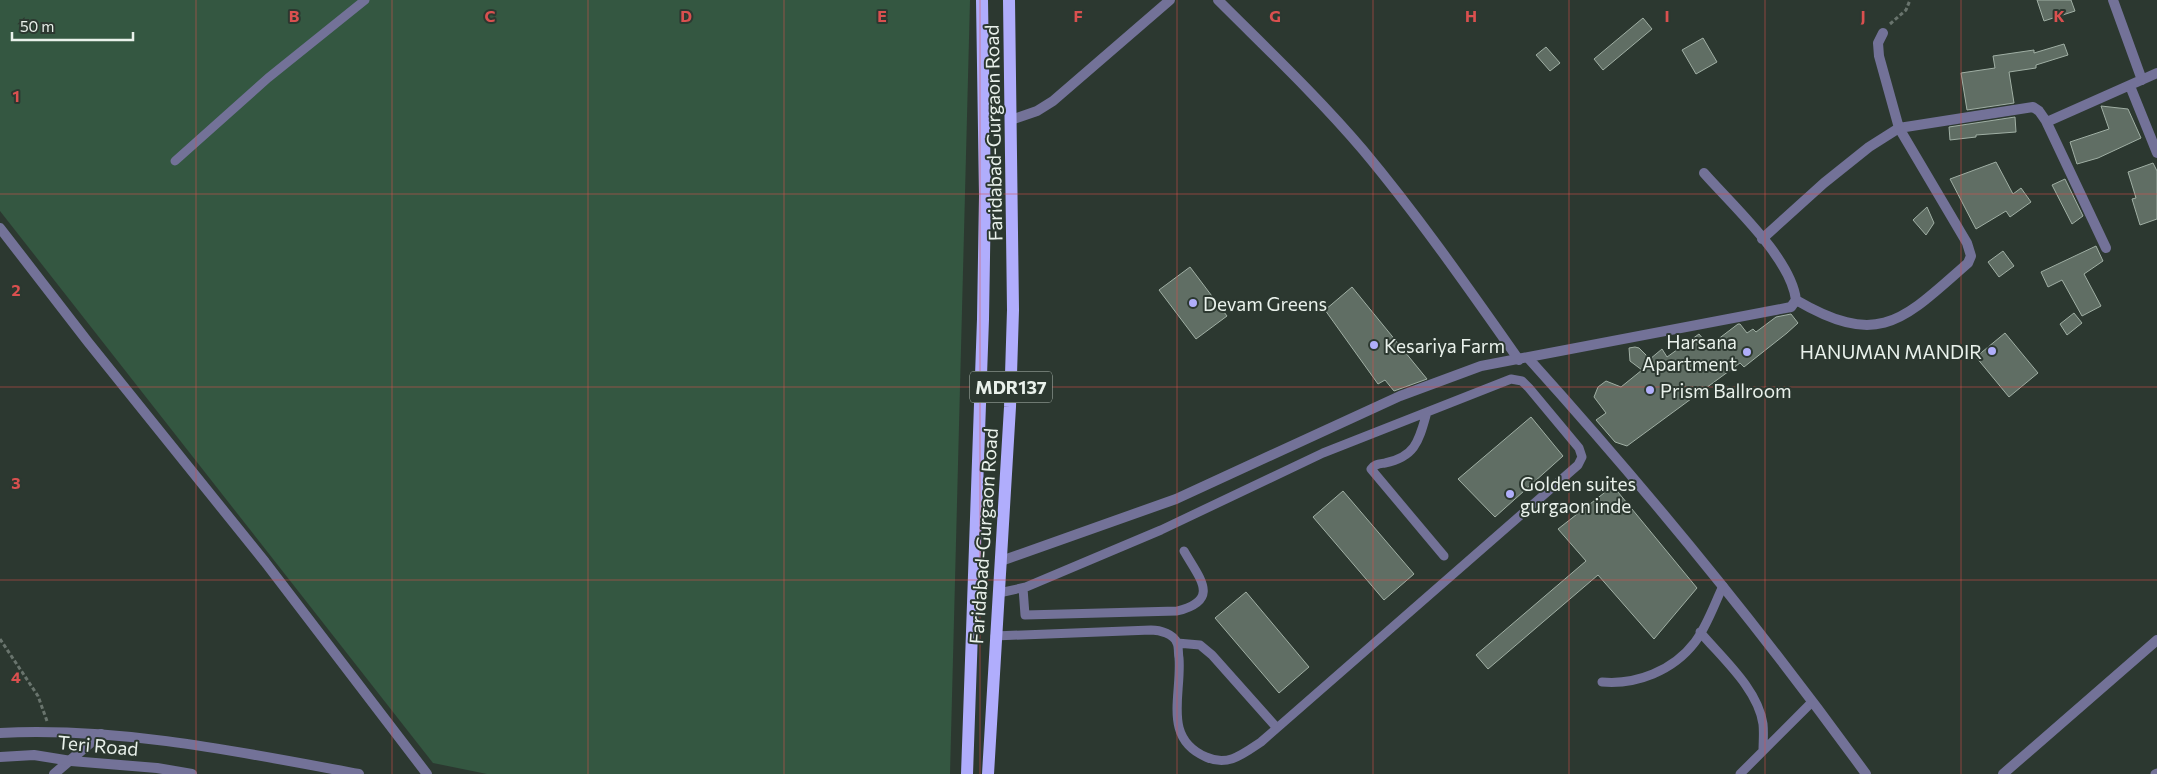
<svg xmlns="http://www.w3.org/2000/svg" width="2157" height="774" viewBox="0 0 2157 774" font-family="Commissioner,sans-serif">
<rect width="100%" height="100%" fill="#2c3830"/>
<!-- green -->
<path fill="#345741" d="M 0,0 L 970,0 L 950,774 L 487,774 L 433,763 L 0,211 Z"/>
<!-- building -->
<path fill="#606e64" stroke="#a0afa4" d="M 2037,0 L 2071,0 L 2075,11 L 2044,21 Z
M 1643,18 L 1652,29 L 1603,70 L 1594,59 Z
M 1703,38 L 1717,62 L 1696,74 L 1682,50 Z
M 2064,44 L 2068,55 L 2036,65 L 2036,68 L 2009,72 L 2014,103 L 1967,110 L 1961,73 L 1995,68 L 1993,56 L 2034,50 L 2034,53 Z
M 1546,47 L 1560,63 L 1550,71 L 1536,55 Z
M 2101,106 L 2128,109 L 2141,138 L 2098,158 L 2077,164 L 2070,142 L 2109,129 Z
M 2015,117 L 2016,132 L 1976,135 L 1976,137 L 1950,140 L 1949,127 Z
M 1996,162 L 2013,194 L 2021,188 L 2031,202 L 2010,217 L 2006,211 L 1976,229 L 1950,179 Z
M 2153,163 L 2157,171 L 2157,219 L 2140,225 L 2132,199 L 2136,198 L 2128,172 Z
M 2065,179 L 2083,216 L 2072,224 L 2052,185 Z
M 1927,207 L 1934,223 L 1926,235 L 1913,220 Z
M 2096,246 L 2103,261 L 2084,274 L 2101,306 L 2082,316 L 2062,280 L 2048,287 L 2041,272 Z
M 2003,251 L 2014,266 L 1999,277 L 1988,262 Z
M 1190,267 L 1227,316 L 1196,339 L 1159,290 Z
M 1352,287 L 1427,379 L 1394,391 L 1385,380 L 1378,384 L 1325,310 Z
M 2074,313 L 2082,323 L 2067,335 L 2060,324 Z
M 1791,314 L 1798,323 L 1787,333 L 1744,367 L 1740,363 L 1627,446 L 1615,442 L 1596,420 L 1606,413 L 1594,397 L 1598,387 L 1606,381 L 1621,387 L 1642,370 L 1630,361 L 1629,348 L 1635,347 L 1639,348 L 1650,359 L 1662,349 L 1667,357 L 1699,334 L 1709,346 L 1738,324 L 1740,324 L 1747,333 L 1753,329 L 1756,332 L 1776,317 Z
M 2005,333 L 2038,373 L 2009,397 L 1976,357 Z
M 1531,417 L 1563,456 L 1495,517 L 1458,479 Z
M 1613,486 L 1697,588 L 1654,639 L 1598,575 L 1488,669 L 1476,655 L 1586,561 L 1558,529 Z
M 1343,491 L 1414,574 L 1384,600 L 1313,517 Z
M 1246,592 L 1309,667 L 1279,693 L 1215,618 Z"/>
<g fill="none" stroke-linecap="round" stroke-linejoin="round">
<!-- path -->
<path stroke="#69746d" stroke-width="3" stroke-dasharray="4 2.5" stroke-linecap="butt" d="M 1890,24 L 1906,10 L 1910,0
M 0,639 L 38,696 L 47,721"/>
<!-- service -->
<path stroke="#737298" stroke-width="9" d="M 175,161 L 268,78 L 365,0
M 1427,412 C 1419,440 1416,457 1385,463 C 1379,464 1374,464 1371,469 L 1444,556
M 1023,588 L 1025,615 L 1177,611 C 1221,600 1200,579 1184,551
M 1700,632 C 1722,658 1758,689 1763,724 C 1764,733 1763,742 1763,751
M 995,636 L 1151,630 C 1160,630 1174,634 1177,643 C 1179,647 1178,654 1179,658 C 1182,695 1162,738 1206,757 C 1228,767 1243,754 1261,742 L 1578,465 L 1582,457 L 1579,448 L 1529,388 L 1522,381 L 1511,379 L 1323,453 L 1161,530 L 1026,587 L 999,593
M 1177,643 L 1200,645 L 1212,655 L 1277,728
M 1602,682 C 1636,685 1673,671 1695,642 C 1707,626 1714,605 1723,586
M 1740,774 L 1812,702
M 2155,774 L 2157,773"/>
<!-- minor -->
<path stroke="#737298" stroke-width="10" d="M 1218,0 C 1267,49 1318,97 1363,150 C 1419,217 1469,289 1519,360
M 2113,0 L 2142,80
M 2130,86 L 2157,153
M 1011,120 L 1037,111 L 1053,101 L 1170,0
M 2046,121 L 2106,248
M 0,228 L 88,342 L 265,562 L 427,774
M 1762,239 L 1824,183 L 1869,147 L 1899,128 L 2033,107 L 2039,111 L 2046,121 L 2049,121 L 2157,73
M 1796,300 C 1880,349 1903,320 1968,263 L 1971,256 L 1967,243 L 1899,128 L 1879,56 L 1878,43 L 1883,33
M 1529,359 C 1648,491 1761,629 1866,774
M 1001,561 L 1176,499 L 1400,396 L 1481,366 L 1791,307 L 1796,300 C 1791,258 1732,205 1704,173
M 54,774 L 101,734
M 2003,774 L 2157,640"/>
<!-- tertiary -->
<path stroke="#737298" stroke-width="10" d="M 0,733 C 121,727 241,752 359,774
M 0,757 L 34,755 L 71,761 L 157,768 L 192,774"/>
<!-- primary -->
<path stroke="#b0adfc" stroke-width="12" d="M 967,774 L 983,319 L 985,196 L 982,0
M 988,774 L 1010,407 L 1013,310 L 1009,0"/>
</g>
<!-- grid -->
<path fill="none" stroke="#da504f" stroke-width="1" stroke-opacity="0.55" d="M 196,0 L 196,774M 392,0 L 392,774M 588,0 L 588,774M 784,0 L 784,774M 980,0 L 980,774M 1177,0 L 1177,774M 1373,0 L 1373,774M 1569,0 L 1569,774M 1765,0 L 1765,774M 1961,0 L 1961,774M 0,194 L 2157,194M 0,387 L 2157,387M 0,580 L 2157,580"/>
<!-- markers -->
<g fill="#b0aefa" stroke="#2c3830" stroke-width="2">
<circle cx="1193" cy="303" r="5"/>
<circle cx="1374" cy="345" r="5"/>
<circle cx="1992" cy="351" r="5"/>
<circle cx="1747" cy="352" r="5"/>
<circle cx="1650" cy="390" r="5"/>
<circle cx="1510" cy="494" r="5"/>
</g>
<g text-anchor="middle" dominant-baseline="central" stroke-width="4" stroke-linejoin="round" paint-order="stroke">
<!-- shield labels -->
<rect fill="#2c3830" stroke="#b0bab3" stroke-width="1" x="970" y="371.5" width="82" height="31" rx="4"/>
<g font-size="18" font-weight="bold" fill="#e9f1eb">
<text x="1011" y="387">MDR137</text>
</g>
<!-- street labels -->
<g font-size="19" fill="#e9f1eb" stroke="#2c3830">
<text transform="translate(993 133) rotate(-91)">Faridabad-Gurgaon Road</text>
<text transform="translate(983 536) rotate(-86)">Faridabad-Gurgaon Road</text>
<text transform="translate(98 745) rotate(5)">Teri Road</text>
</g>
<!-- poi labels -->
<g font-size="19" fill="#e9f1eb" stroke="#2c3830" text-anchor="start">
<text x="1203" y="303">Devam Greens</text>
<text x="1737" y="341" text-anchor="end">Harsana<tspan x="1737" dy="22">Apartment</tspan></text>
<text x="1384" y="345">Kesariya Farm</text>
<text x="1982" y="351" text-anchor="end">HANUMAN MANDIR</text>
<text x="1660" y="390">Prism Ballroom</text>
<text x="1520" y="483">Golden suites<tspan x="1520" dy="22">gurgaon inde</tspan></text>
</g>
</g>
<g font-size="16" text-anchor="middle" font-weight="bold" fill="#da504f" stroke="#2c3830" stroke-width="4" stroke-linejoin="round" paint-order="stroke">
<text x="294" y="22">B</text>
<text x="490" y="22">C</text>
<text x="686" y="22">D</text>
<text x="882" y="22">E</text>
<text x="1078" y="22">F</text>
<text x="1275" y="22">G</text>
<text x="1471" y="22">H</text>
<text x="1667" y="22">I</text>
<text x="1863" y="22">J</text>
<text x="2059" y="22">K</text>
<text x="16" y="102">1</text>
<text x="16" y="296">2</text>
<text x="16" y="489">3</text>
<text x="16" y="683">4</text>
</g>
<!-- scale -->
<path d="M12 32v8h121v-8" fill="none" stroke="#e9f1eb" stroke-width="2.5"/>
<text x="20" y="32" font-size="15" fill="#e9f1eb" stroke="#2c3830" stroke-width="4" paint-order="stroke">50 m</text>
</svg>
